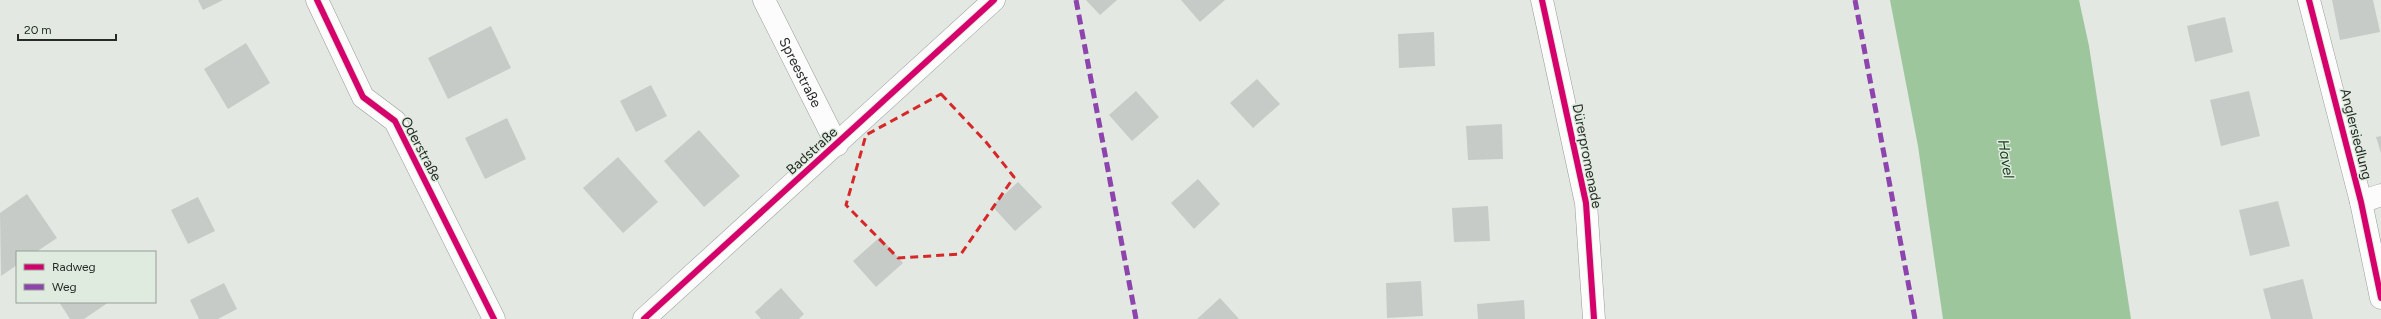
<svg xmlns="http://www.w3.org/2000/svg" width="2381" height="319" viewBox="0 0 2381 319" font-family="Figtree,sans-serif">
<rect width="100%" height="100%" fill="#e3e8e3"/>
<!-- water -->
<path fill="#9dc69c" d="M 1890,0 L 2079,0 L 2089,46 L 2131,319 L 1943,319 L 1918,146 Z"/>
<!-- building -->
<path fill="#c7cbc7" d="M 198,0 L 223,0 L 203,10 Z
M 1086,0 L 1117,0 L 1100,15 Z
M 1181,0 L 1225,0 L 1200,22 Z
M 2332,0 L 2373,0 L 2380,32 L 2340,40 Z
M 2225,17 L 2233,52 L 2195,62 L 2187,26 Z
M 491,26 L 511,68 L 448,99 L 428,58 Z
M 1434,32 L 1435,66 L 1399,68 L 1398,34 Z
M 246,43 L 270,83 L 228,109 L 204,69 Z
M 1257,79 L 1280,104 L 1253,128 L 1230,103 Z
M 651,85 L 667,116 L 636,132 L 620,101 Z
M 1136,91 L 1159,117 L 1132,141 L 1109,115 Z
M 2249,91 L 2260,136 L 2221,146 L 2210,100 Z
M 507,118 L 526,159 L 485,179 L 465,138 Z
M 1502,124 L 1503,159 L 1468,160 L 1466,126 Z
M 699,130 L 740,176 L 704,207 L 664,161 Z
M 2381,136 L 2381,153 L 2376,137 Z
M 618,157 L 658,202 L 623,233 L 583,188 Z
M 1198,179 L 1220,204 L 1194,229 L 1171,203 Z
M 1018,182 L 1042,207 L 1015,231 L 992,206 Z
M 27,194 L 57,238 L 36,252 L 17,252 L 17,265 L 1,276 L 0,213 Z
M 198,197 L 215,231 L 188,244 L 171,210 Z
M 2278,201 L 2290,246 L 2250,256 L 2239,210 Z
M 1488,206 L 1490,241 L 1454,242 L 1452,208 Z
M 880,237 L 903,263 L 876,287 L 853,261 Z
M 2303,279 L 2313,319 L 2271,319 L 2263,289 Z
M 1421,281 L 1423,316 L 1387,318 L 1386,283 Z
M 224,283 L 237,309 L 218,319 L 199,319 L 190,300 Z
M 781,288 L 804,314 L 799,319 L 761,319 L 755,312 Z
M 1220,298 L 1239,319 L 1197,319 Z
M 1524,300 L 1525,319 L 1478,319 L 1477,304 Z
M 59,302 L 109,302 L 84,319 L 70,319 Z"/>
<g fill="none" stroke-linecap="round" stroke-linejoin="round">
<defs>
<g id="minor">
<path d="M 317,0 L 363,97 L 395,121 L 494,319"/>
<path id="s1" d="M 764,0 L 837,145"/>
<path d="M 1542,0 L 1586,203 L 1594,319"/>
<path d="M 2309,0 L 2361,202 L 2381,298"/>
<path d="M 2361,202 L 2381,195"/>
<path d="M 644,319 L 994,0"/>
</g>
</defs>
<!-- minor casing -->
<use href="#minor" stroke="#989c98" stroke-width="23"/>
<!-- minor -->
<use href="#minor" stroke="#fbfcfb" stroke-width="22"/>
<!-- quiet -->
<path stroke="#8e44ad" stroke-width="5" stroke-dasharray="10 5" stroke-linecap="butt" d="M 1076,0 L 1136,319
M 1855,0 L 1915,319"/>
<defs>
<path id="cycleway" d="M 317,0 L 363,97 L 395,121 L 494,319
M 1542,0 L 1586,203 L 1594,319
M 2309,0 L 2361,202 L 2381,298
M 644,319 L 994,0"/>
</defs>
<!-- cycleway casing -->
<use href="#cycleway" stroke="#e0ebe0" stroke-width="8"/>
<!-- cycleway -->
<use href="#cycleway" stroke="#d6006c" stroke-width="6"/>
</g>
<!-- marked area -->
<path fill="none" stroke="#d62828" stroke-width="3" stroke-dasharray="8 5" stroke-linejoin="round" d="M 941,94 L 986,142 L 1014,177 L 961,254 L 898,258 L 846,205 L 866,135 Z"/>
<g text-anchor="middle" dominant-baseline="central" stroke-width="3" stroke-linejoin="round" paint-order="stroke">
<!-- street labels -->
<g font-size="14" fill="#272b27" stroke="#e0ebe0">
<text stroke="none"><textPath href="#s1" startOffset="81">Spreestraße</textPath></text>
<text transform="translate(2356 134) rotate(76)">Anglersiedlung</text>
<text transform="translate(421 149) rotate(62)">Oderstraße</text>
<text transform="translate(812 151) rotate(-42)">Badstraße</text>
<text transform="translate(1587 156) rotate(79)">Dürerpromenade</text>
</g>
<!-- water labels -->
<g font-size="15" font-style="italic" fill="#123a14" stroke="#e0ebe0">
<text transform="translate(2006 159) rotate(81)">Havel</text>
</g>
</g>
<!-- legend -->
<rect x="16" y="251" width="140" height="52" fill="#e0ebe0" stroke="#969e96"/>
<rect x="24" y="264" width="20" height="6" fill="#d6006c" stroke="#969e96"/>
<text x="52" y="271" font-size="12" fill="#272b27">Radweg</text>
<rect x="24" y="284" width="20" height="6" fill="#8e44ad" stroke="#969e96"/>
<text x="52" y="291" font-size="12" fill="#272b27">Weg</text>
<!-- scale -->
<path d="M18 34v6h98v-6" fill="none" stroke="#272b27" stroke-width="2"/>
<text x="24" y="34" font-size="12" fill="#272b27" stroke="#e0ebe0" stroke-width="3" paint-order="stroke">20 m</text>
</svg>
